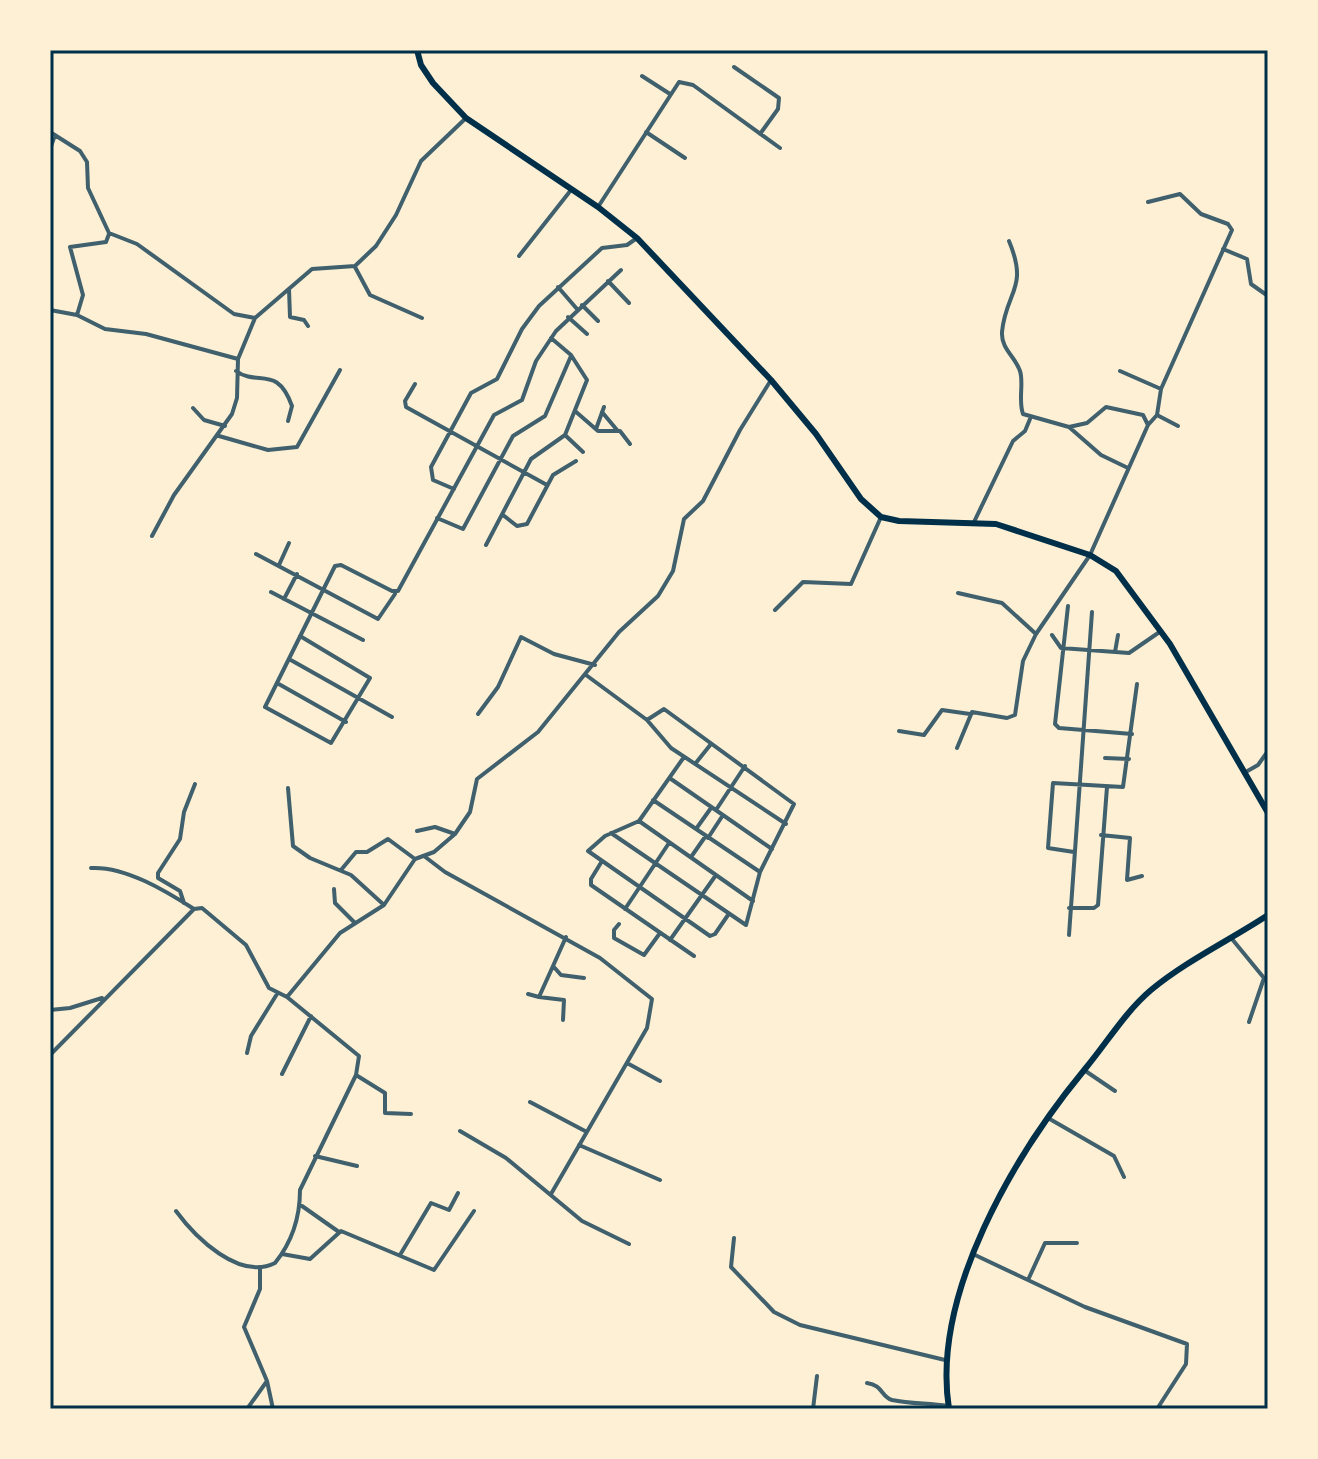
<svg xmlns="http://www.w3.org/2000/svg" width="1318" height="1459" viewBox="0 0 1318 1459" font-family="'Open Sans',sans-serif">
<rect width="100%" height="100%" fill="#fdf0d5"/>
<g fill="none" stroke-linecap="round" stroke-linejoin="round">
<!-- minor -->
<path stroke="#3f606c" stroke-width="4" d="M 734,67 L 779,98 L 778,109 L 760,134
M 642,76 L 670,94
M 50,132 L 80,151 L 87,162 L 88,188 L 109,233 L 137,244 L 234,314 L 255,318
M 646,132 L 685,158
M 50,149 L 55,135
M 598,207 L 679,82 L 693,85 L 780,148
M 1009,241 C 1029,289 1006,291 1002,332 C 1001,349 1015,356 1020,371 C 1024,383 1018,400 1023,414 L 1069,427 L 1087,423 L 1106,407 L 1143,415 L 1148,425
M 1223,249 L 1247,259 L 1251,284 L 1268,296
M 519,256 L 571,190
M 355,267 L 370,295 L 422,318
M 608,281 L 629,303
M 558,287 L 577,309
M 289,289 L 290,317 L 304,320 L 308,326
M 582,305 L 598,321
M 50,310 L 77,315 L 105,329 L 146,334 L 238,359
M 77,315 L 83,295 L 70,247 L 106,242 L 109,234
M 568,317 L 587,334
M 236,371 C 258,387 277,364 292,406 L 288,421
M 1120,371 L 1161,389
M 415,384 L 405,401 L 406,407 L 547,485
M 193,408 L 204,420 L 225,426
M 575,411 L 598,431 L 620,431 L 630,444
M 602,412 L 617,430
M 1157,415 L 1178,426
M 1069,427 L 1101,455 L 1128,468
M 596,429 L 604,407
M 565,435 L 583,452
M 219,436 L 268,450 L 297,447 L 340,370
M 454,489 L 433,480 L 431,467 L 471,393 L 497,379 L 522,329 L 539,306 L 602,248 L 627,245 L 637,238
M 503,515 L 517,526 L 527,524 L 553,475 L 576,461
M 437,518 L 463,529 L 513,436 L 545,416 L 571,356
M 974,522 L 1013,441 L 1025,431 L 1030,419
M 152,536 L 174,495 L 232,414 L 237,398 L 238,359 L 255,318 L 312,269 L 355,266 L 376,246 L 396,215 L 421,161 L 466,118
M 486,545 L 531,459 L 565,435 L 587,380 L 571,355 L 551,338
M 256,554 L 378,619 L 395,594
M 279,565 L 289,543
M 271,592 L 363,640
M 958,593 L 1002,603 L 1036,634
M 284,599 L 297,574
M 1068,606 L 1055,724 L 1059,728 L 1132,734
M 775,610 L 803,582 L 851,584 L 881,517
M 1052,635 L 1061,648 L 1129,653 L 1161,631
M 300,636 L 370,678 L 331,743 L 265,707 L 335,566 L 341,565 L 392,591 L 398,591 L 494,415 L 522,400 L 536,361 L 556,331 L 621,270
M 1115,652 L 1118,635
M 289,659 L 392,717
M 586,675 L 647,720 L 671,748 L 786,824
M 277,683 L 346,722
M 478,714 L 498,687 L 521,637 L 554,654 L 595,665
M 899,731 L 924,735 L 942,710 L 970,714
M 957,748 L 972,712 L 1007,718 L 1015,715 L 1023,661 L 1036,634 L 1090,555 L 1148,425 L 1157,415 L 1161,389 L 1232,230 L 1228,224 L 1201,214 L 1180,194 L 1148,202
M 684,757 L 639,821 L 605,836 L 588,851 L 710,936 L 715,934 L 728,915
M 1105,758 L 1129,759
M 695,764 L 711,744
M 1244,773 L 1258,765 L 1268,751
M 671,779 L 772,849
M 288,788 L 293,846 L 310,858 L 351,875 L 384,905
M 653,800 L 760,872
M 716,810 L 745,766
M 639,821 L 753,901
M 696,829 L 711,808
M 417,831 L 435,827 L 455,834
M 611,833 L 746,925 L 760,872 L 794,804 L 664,709 L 647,720
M 1101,835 L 1130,838 L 1127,880 L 1142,876
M 708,838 L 723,815
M 1074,852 L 1048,848 L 1053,783 L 1123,787 L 1137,684
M 424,856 L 445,872 L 600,958 L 652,999 L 647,1028 L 551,1194
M 691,857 L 705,837
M 602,861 L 591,879 L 591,885 L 694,956
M 91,868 C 125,866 166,891 194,909
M 341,870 L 356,852 L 367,852 L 388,839 L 415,859
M 334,889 L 335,903 L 355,923
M 184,903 L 180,891 L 158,878 L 158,873 L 180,839 L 184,812 L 195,784
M 1069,908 L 1094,908 L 1098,905 L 1107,787
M 625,909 L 669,843
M 619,924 L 614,930 L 614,938 L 644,955 L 660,933
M 1069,935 L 1092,612
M 566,937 L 553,966 L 561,975 L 584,978
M 1232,939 L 1264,978 L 1249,1022
M 670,940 L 716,875
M 553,966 L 539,997 L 564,1000 L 563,1020
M 528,994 L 539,997
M 287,997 L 340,933 L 384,905 L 415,859 L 434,852 L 455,834 L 470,812 L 477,779 L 538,732 L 619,632 L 658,596 L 673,571 L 684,519 L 703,501 L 740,430 L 771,380
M 50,1010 L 70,1008 L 102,998
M 247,1053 L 251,1036 L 277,994
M 50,1055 L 194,909 L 202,908 L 246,945 L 269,988 L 287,997 L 359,1056 L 356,1075 L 300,1190 C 300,1217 292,1242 275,1263 C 239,1281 195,1237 176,1211
M 627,1063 L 660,1081
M 1084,1070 L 1115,1091
M 282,1074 L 311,1016
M 356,1075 L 385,1093 L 385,1113 L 411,1114
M 530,1102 L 585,1131
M 1048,1118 L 1114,1156 L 1124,1177
M 460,1131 L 506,1158 L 582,1221 L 629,1244
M 579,1145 L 660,1180
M 315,1156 L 357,1166
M 302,1206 L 339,1232
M 734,1238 L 731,1267 L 774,1312 L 800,1325 L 945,1360
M 282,1254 L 310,1259 L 341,1231 L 434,1270 L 474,1211
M 400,1255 L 431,1203 L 449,1210 L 458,1193
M 975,1255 L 1085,1307 L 1187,1344 L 1186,1364 L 1157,1409
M 1028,1280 L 1045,1243 L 1077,1243
M 267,1381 L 273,1409
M 867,1383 C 883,1385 881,1397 892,1400 C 911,1404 928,1403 948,1406
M 247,1409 L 267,1381 L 244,1327 L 260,1289 L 260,1267
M 749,1409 L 758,1409
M 813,1409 L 817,1376"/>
<!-- primary -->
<path stroke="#003049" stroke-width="6" d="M 417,50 L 421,65 L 433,83 L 466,118 L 598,207 L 637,238 L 771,380 L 816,434 L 861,499 L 881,517 L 899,521 L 996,524 L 1090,555 L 1116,571 L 1170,644 L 1268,813
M 949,1409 C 931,1295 1014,1155 1085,1069 C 1106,1044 1125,1012 1151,990 C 1186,961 1230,940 1268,915"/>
</g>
<!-- border -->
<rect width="1318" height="1459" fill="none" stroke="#fdf0d5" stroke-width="104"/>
<rect x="52" y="52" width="1214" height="1355" fill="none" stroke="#003049" stroke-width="3"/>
</svg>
